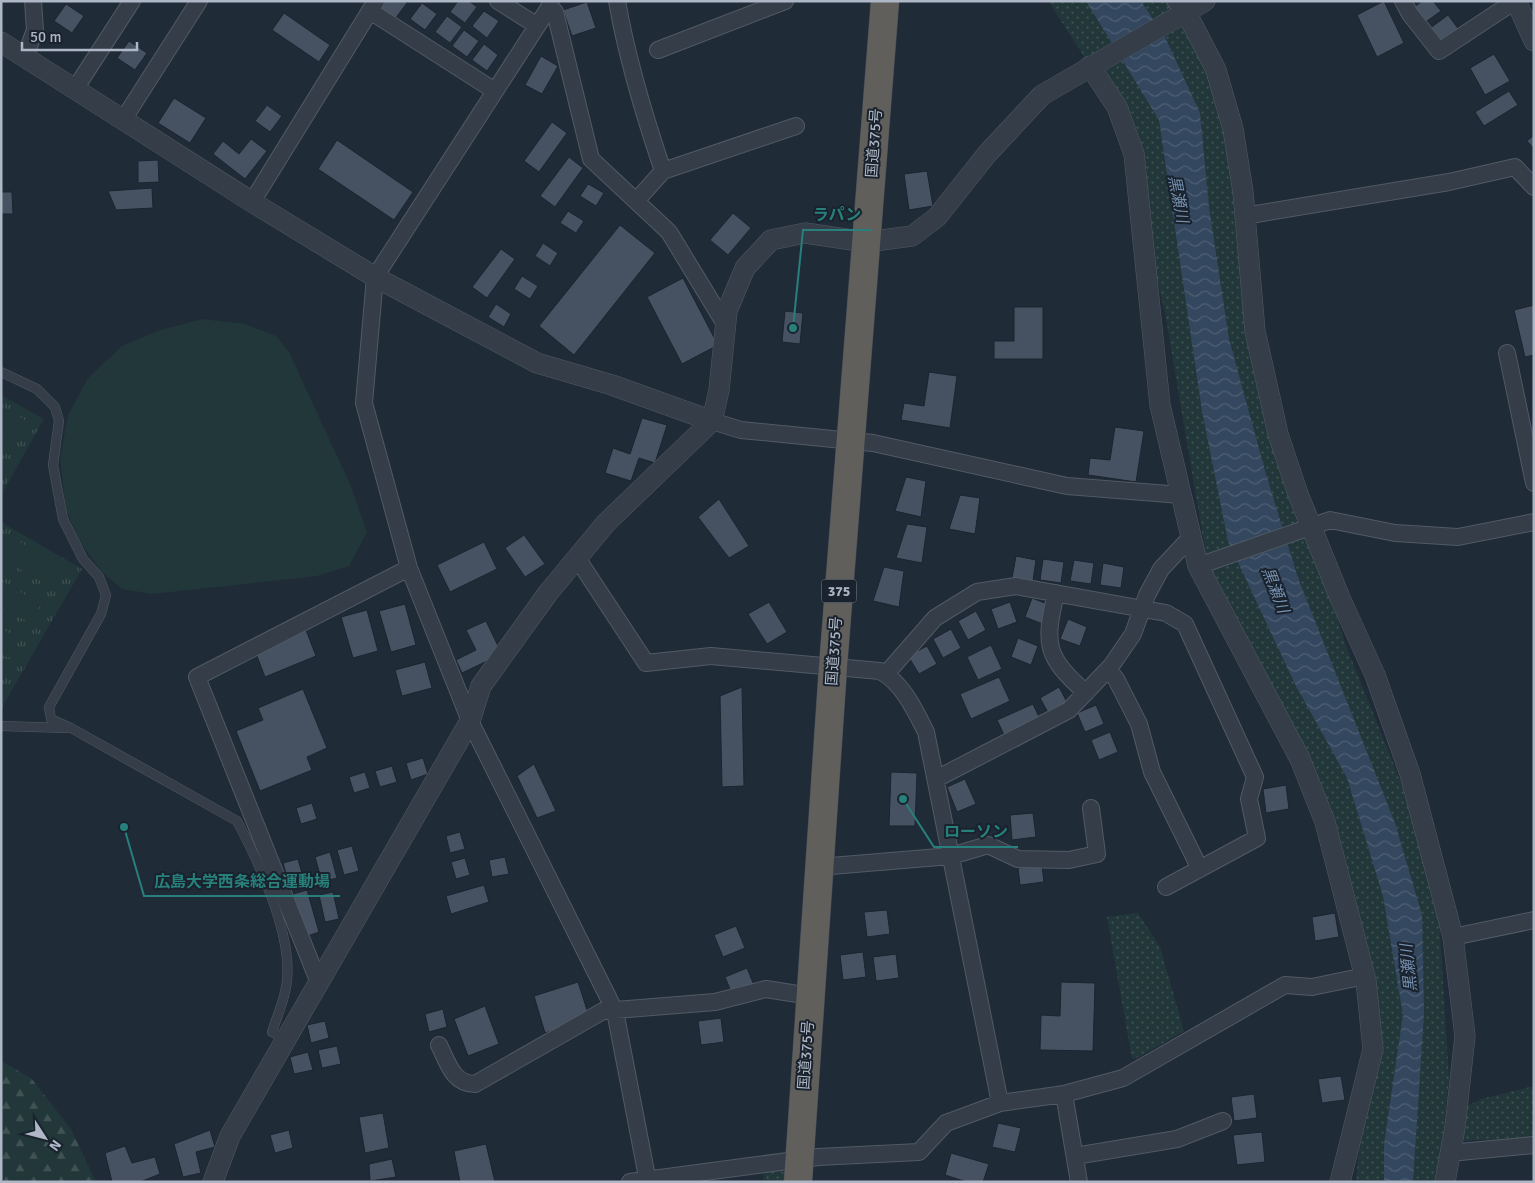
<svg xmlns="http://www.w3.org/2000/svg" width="1535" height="1183" viewBox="0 0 1535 1183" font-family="Signika,'Noto Sans JP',sans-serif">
<defs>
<pattern id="grass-dots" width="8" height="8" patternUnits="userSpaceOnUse" patternTransform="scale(1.25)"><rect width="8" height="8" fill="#223739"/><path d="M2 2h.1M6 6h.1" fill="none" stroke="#405254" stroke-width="1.8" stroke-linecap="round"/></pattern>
<pattern id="forest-firs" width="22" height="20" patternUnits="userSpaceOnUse" patternTransform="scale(1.25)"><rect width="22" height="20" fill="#223739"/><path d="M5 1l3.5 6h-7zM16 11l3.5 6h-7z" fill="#405254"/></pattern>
<pattern id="park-tufts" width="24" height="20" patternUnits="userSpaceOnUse" patternTransform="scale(1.25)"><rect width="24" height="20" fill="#223739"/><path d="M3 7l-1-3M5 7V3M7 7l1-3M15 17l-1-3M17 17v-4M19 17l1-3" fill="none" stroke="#405254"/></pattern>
<pattern id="water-waves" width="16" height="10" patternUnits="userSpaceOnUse" patternTransform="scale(1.25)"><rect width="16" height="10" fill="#33475f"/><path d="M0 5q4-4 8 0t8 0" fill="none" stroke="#4e5f74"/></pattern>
</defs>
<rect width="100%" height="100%" fill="#202b38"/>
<!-- grass -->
<path fill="url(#grass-dots)" d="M 1048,1 L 1166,1 L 1203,43 L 1243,192 L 1270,399 L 1346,646 L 1436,869 L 1449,1078 L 1439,1182 L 1356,1182 L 1362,1115 L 1378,1047 L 1300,759 L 1209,573 L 1165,313 L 1117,107 Z
M 1138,913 L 1160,947 L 1184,1031 L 1139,1057 L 1132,1059 L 1107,917 Z
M 1534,1086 L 1534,1137 L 1460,1141 L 1467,1106 L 1481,1099 Z
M 779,1169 L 789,1176 L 788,1182 L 763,1182 L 764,1170 Z"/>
<!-- forest -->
<path fill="url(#forest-firs)" d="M 1,1061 L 31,1078 L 71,1129 L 96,1182 L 1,1182 Z"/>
<!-- park -->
<path fill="url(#park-tufts)" d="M 1,395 L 44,419 L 1,495 Z
M 1,522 L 82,569 L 1,709 Z"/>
<!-- pitch -->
<path fill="#223739" d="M 203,319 L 245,324 L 276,336 L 289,352 L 350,484 L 367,532 L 349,566 L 317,576 L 152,594 L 122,589 L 101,571 L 80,542 L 66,510 L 60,458 L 68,415 L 88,378 L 122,346 L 160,330 Z
M 1,406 L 25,420 L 14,439 L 1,432 Z
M 13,538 L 62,567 L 51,587 L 1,558 Z
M 1,581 L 41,604 L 30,623 L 1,607 Z
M 1,628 L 20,639 L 9,658 L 1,654 Z"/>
<!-- water -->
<path fill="url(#water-waves)" d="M 1086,1 L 1141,1 L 1165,37 L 1200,113 L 1209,207 L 1229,339 L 1266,474 L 1298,578 L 1395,823 L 1422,915 L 1424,1013 L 1413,1182 L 1384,1182 L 1384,1144 L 1403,1015 L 1383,896 L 1347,778 L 1295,684 L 1228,541 L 1202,411 L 1159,120 Z"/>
<!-- building -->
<path fill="#465262" stroke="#1b242f" d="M 385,1 L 405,1 L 407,3 L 395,19 L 380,8 Z
M 458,1 L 469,1 L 477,7 L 465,23 L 450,12 Z
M 1384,1 L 1404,43 L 1377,57 L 1357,15 Z
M 1422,1 L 1433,1 L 1441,11 L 1423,24 L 1412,9 Z
M 587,2 L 596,28 L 572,36 L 563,10 Z
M 422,3 L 437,14 L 425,30 L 410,19 Z
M 66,4 L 84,16 L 72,33 L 54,21 Z
M 484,11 L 499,21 L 487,38 L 472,26 Z
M 284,13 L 330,45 L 319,62 L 272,30 Z
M 1448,15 L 1460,31 L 1440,46 L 1429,29 Z
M 447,16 L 462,27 L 450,43 L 435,32 Z
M 464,30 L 479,41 L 467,57 L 452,46 Z
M 129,41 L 147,53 L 135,70 L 117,58 Z
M 484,44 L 498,55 L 487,71 L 472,60 Z
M 1494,54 L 1510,81 L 1485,95 L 1470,68 Z
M 541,56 L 558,66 L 542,94 L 525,85 Z
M 1509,91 L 1518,105 L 1484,126 L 1475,112 Z
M 174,98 L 206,118 L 190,143 L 158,123 Z
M 267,105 L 282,116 L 270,132 L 255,121 Z
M 552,122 L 567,133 L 539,172 L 524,161 Z
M 1534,135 L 1534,149 L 1527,141 Z
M 251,139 L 267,151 L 245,179 L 213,154 L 223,141 L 239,154 Z
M 337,140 L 413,192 L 394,220 L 318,169 Z
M 569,157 L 583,168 L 555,207 L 540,196 Z
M 158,160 L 159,182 L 138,183 L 138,161 Z
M 927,171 L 933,206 L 909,210 L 904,174 Z
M 588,184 L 604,193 L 596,206 L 580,196 Z
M 152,188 L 153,208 L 116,210 L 108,191 Z
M 1,192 L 12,192 L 13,214 L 1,214 Z
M 568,211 L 584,221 L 576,233 L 560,223 Z
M 733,213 L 751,228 L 728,255 L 710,240 Z
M 620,225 L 655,253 L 574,355 L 539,326 Z
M 543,243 L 558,253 L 550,266 L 535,256 Z
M 501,249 L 515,259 L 487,298 L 472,287 Z
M 522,276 L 538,286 L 530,299 L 514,289 Z
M 683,278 L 718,345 L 682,364 L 647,297 Z
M 496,304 L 511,314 L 504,327 L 488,317 Z
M 1534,305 L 1534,355 L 1525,357 L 1514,310 Z
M 1014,307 L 1043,307 L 1043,359 L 994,359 L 994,341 L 1014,341 Z
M 785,311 L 803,313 L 800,344 L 782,342 Z
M 929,372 L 957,376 L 950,428 L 901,420 L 904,403 L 924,406 Z
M 642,418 L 667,425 L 655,463 L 639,458 L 631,481 L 605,473 L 613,448 L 630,454 Z
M 1115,427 L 1144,431 L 1136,482 L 1088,475 L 1090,458 L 1110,460 Z
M 906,477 L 926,481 L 921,517 L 895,511 Z
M 960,495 L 980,498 L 975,534 L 949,529 Z
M 719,499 L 749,546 L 729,558 L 698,517 Z
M 907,524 L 927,527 L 922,563 L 896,558 Z
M 524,535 L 545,564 L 525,577 L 505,548 Z
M 484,542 L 497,569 L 450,592 L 437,565 Z
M 1016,556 L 1036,560 L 1033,581 L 1012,578 Z
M 1043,559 L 1064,562 L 1061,583 L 1040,580 Z
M 1074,560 L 1094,563 L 1091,584 L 1070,581 Z
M 1103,563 L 1124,567 L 1121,588 L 1100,585 Z
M 884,567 L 904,571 L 899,607 L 873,601 Z
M 1032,598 L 1052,606 L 1045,625 L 1025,617 Z
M 769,602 L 787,632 L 767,644 L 748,614 Z
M 1010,602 L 1017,622 L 998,629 L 991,609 Z
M 405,604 L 416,645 L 391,652 L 379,611 Z
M 367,610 L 378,651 L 353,658 L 341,617 Z
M 976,611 L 986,630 L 968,640 L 958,621 Z
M 1068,619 L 1087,627 L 1080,646 L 1060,639 Z
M 486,621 L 502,654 L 462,673 L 456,660 L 476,650 L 466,630 Z
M 951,629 L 961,648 L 943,658 L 933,639 Z
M 306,630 L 316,656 L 265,677 L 255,651 Z
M 1018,638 L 1038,646 L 1031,665 L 1011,657 Z
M 991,645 L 1002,669 L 978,680 L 967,657 Z
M 927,646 L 937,664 L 919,674 L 908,656 Z
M 425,662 L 432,688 L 402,696 L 395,670 Z
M 999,677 L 1010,701 L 971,719 L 960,694 Z
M 742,687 L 744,786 L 722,787 L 720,696 Z
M 1059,687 L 1069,706 L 1050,716 L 1040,698 Z
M 303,689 L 327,748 L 307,757 L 312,770 L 260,791 L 236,731 L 263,720 L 258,708 Z
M 1033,704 L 1040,719 L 1005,737 L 997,720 Z
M 1096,705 L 1104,724 L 1085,732 L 1077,713 Z
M 1110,732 L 1118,752 L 1099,760 L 1091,740 Z
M 423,758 L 428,774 L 411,780 L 406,763 Z
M 534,764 L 556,811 L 537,818 L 517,776 Z
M 392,766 L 397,782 L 380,787 L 375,771 Z
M 365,772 L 370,788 L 354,793 L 349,777 Z
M 891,772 L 917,773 L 915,826 L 889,826 Z
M 965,779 L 976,804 L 957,812 L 947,787 Z
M 1286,785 L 1289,809 L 1266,813 L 1263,789 Z
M 312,803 L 317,819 L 301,824 L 296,808 Z
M 1033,813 L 1036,837 L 1012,840 L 1010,815 Z
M 460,832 L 465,849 L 450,853 L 446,836 Z
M 352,846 L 359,871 L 344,875 L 337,850 Z
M 330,852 L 337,878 L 322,882 L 315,857 Z
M 505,857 L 509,874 L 492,877 L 489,860 Z
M 465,858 L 470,875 L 456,879 L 451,862 Z
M 298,859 L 305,884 L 290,888 L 283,863 Z
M 1042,866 L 1044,882 L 1020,885 L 1018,868 Z
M 484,885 L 489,902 L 451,914 L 446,896 Z
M 307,890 L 319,932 L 305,937 L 293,894 Z
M 333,892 L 339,919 L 325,922 L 319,895 Z
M 887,910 L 890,934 L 867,937 L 864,912 Z
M 1335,913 L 1339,937 L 1315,941 L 1312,917 Z
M 736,926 L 745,948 L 723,957 L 714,935 Z
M 863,952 L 866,977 L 843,980 L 840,955 Z
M 896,954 L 899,978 L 876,981 L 873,957 Z
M 747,968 L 756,990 L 734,999 L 725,977 Z
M 578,982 L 590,1019 L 545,1033 L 534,996 Z
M 1061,982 L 1095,983 L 1093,1051 L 1040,1050 L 1041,1015 L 1060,1016 Z
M 485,1006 L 499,1044 L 468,1056 L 454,1019 Z
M 443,1009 L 447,1027 L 429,1032 L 425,1014 Z
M 721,1018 L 724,1042 L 701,1045 L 698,1021 Z
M 325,1021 L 329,1038 L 311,1043 L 307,1025 Z
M 337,1046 L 341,1064 L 322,1068 L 318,1050 Z
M 308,1052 L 313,1070 L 294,1074 L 290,1057 Z
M 1341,1076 L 1345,1100 L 1322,1103 L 1318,1079 Z
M 1254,1094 L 1257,1118 L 1234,1121 L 1231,1097 Z
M 383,1113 L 389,1148 L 365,1153 L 359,1117 Z
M 998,1123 L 1021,1128 L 1015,1152 L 992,1147 Z
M 210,1130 L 215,1147 L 196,1152 L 201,1173 L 183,1177 L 174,1144 Z
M 289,1130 L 293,1148 L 275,1153 L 270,1135 Z
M 1262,1132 L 1265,1162 L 1237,1165 L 1233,1135 Z
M 486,1144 L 495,1182 L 460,1182 L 454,1151 Z
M 125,1146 L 132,1163 L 155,1157 L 160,1174 L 140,1182 L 112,1182 L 105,1153 Z
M 951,1153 L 989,1164 L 983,1182 L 967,1182 L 945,1175 Z
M 392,1159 L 396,1177 L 370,1181 L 369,1164 Z"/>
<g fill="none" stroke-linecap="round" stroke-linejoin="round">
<defs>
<path id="service" d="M 1,372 L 37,389 L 55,407 L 59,421 L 53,465 L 63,519 L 83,559 L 99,577 L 106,595 L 101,614 L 49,707 L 51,719 L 71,728 L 237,821 C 259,862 292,934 287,980 C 286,997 277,1016 272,1032 L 286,1039
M 1,726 L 66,728"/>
<path id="minor" d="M 498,1 L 536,25
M 550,1 L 550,6 L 375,277 L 364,403 L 409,568 L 470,721 L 615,1011 L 648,1182
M 617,1 C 627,59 644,115 663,171 L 636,201
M 1175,1 L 1186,12
M 1403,1 L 1410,14 L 1439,51 L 1515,1
M 550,6 L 555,12 L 591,159 L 669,232 L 725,324
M 370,11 L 495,91
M 658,50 L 785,1
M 25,57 L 35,30 L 33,1
M 75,89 L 132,1
M 123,120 L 199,1
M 663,171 L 796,126
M 252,202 L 376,1
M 1244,216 L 1449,182 L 1515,167 L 1534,187
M 1507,353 L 1534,483
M 712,421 L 741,430 L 873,443 L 1067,486 L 1181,495
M 577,558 L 646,663 L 711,656 L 880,671 C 902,682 915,710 926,732 L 1000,1103
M 1198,566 L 1330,520 L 1395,533 L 1458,537 L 1534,522
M 1056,593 C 1044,645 1045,656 1086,693
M 1108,669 L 1116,679 L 1139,724 L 1152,772 L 1200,869
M 886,674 L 935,618 L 977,592 L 1016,586 L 1166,613 L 1185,624 L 1255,777 L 1249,799 L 1257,838 L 1166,887
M 936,779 L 1069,710 L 1111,666 L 1133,634 L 1147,595 L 1161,569 L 1191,537
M 819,867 L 951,856 L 988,845 L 1018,859 L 1069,860 L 1097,854 L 1091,808
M 1453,937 L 1534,920
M 319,983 L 197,677 L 409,568
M 439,1045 C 448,1063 453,1084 475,1084 L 603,1011 L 715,1002 L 766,989 L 810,996
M 1064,1094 L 1079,1182
M 1449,1153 L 1534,1145
M 1075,1156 L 1177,1139 L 1223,1121
M 630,1182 L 818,1157 L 919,1152 L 946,1123 L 1000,1103 L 1064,1094 L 1123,1078 L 1285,985 L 1312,987 L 1365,976"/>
<path id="tertiary" d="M 1516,1 L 1534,41
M 1186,12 L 1216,70 L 1233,129 L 1243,192 L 1255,331 L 1278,434 L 1298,494 L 1340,598 L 1375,675 L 1410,774 L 1453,937 L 1465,1036 L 1455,1127 L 1445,1182
M 1,42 L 252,202 L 375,277 L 537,363 L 612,385 L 712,421
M 1090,66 L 1117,107 L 1134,154 L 1160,405 L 1198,566 L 1300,759 L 1325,822 L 1366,981 L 1373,1049 L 1340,1182
M 213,1182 L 230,1136 L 470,721 L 481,686 L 548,593 L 606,523 L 712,421 L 719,390 L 727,311 L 745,268 L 771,240 L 805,233 L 866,242 L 912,236 L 937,217 L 987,154 L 1042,95 L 1205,1"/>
<path id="trunk" d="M 798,1182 L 833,667 L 885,1"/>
</defs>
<!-- service casing -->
<use href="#service" stroke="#515a66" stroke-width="10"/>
<!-- minor casing -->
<use href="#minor" stroke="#515a66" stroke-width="18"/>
<!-- tertiary casing -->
<use href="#tertiary" stroke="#515a66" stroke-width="21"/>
<!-- trunk casing -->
<use href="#trunk" stroke="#3e4753" stroke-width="29"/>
<!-- service -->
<use href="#service" stroke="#343d48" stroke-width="9"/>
<!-- minor -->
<use href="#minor" stroke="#343d48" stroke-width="16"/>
<!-- tertiary -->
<use href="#tertiary" stroke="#343d48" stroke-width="20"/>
<!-- trunk -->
<use href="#trunk" stroke="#605f5c" stroke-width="28"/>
</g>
<g text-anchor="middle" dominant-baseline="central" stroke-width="4" stroke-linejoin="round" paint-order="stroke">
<!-- shield labels -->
<rect fill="#19222d" stroke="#818a97" stroke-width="1" x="821.5" y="579.5" width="35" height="23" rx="4"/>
<g font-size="14" font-weight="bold" fill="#aeb7c5">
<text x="839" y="591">375</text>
</g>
<!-- street labels -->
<g font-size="15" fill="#aeb7c5" stroke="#19222d">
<text transform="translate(874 143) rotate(-86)">国道375号</text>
<text transform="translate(834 651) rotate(-86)">国道375号</text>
<text transform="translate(806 1055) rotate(-86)">国道375号</text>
</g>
<!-- water labels -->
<g font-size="16" font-style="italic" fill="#758fad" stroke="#19222d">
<text transform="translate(1178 199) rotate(79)">黒瀬川</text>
<text transform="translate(1275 590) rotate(69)">黒瀬川</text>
<text transform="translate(1409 968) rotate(-96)">黒瀬川</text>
</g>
</g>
<!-- callouts -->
<path fill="none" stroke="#27807b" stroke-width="2" d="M793 328L803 230H871M903 799L934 847H1018M124 827L144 896H340"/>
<g fill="#27807b" stroke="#19222d" stroke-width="2">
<circle cx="793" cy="328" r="5"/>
<circle cx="903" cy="799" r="5"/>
<circle cx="124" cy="827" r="5"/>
</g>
<g font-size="16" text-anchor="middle" font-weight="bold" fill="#27807b" stroke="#19222d" stroke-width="4" stroke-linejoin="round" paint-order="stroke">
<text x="837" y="220">ラパン</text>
<text x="976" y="837">ローソン</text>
<text x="242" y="887">広島大学西条総合運動場</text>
</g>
<!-- border -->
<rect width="1535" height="1183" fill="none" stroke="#aeb7c5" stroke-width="5"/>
<!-- north arrow -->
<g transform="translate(45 1138) rotate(126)" stroke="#19222d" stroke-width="4" paint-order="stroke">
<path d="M0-4L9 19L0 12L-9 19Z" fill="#aeb7c5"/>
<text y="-8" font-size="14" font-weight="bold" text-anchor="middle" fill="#aeb7c5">N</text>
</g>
<!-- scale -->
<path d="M22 42v8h115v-8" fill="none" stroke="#aeb7c5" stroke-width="2.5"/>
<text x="30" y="42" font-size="15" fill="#aeb7c5" stroke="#19222d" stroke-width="4" paint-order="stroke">50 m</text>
</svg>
